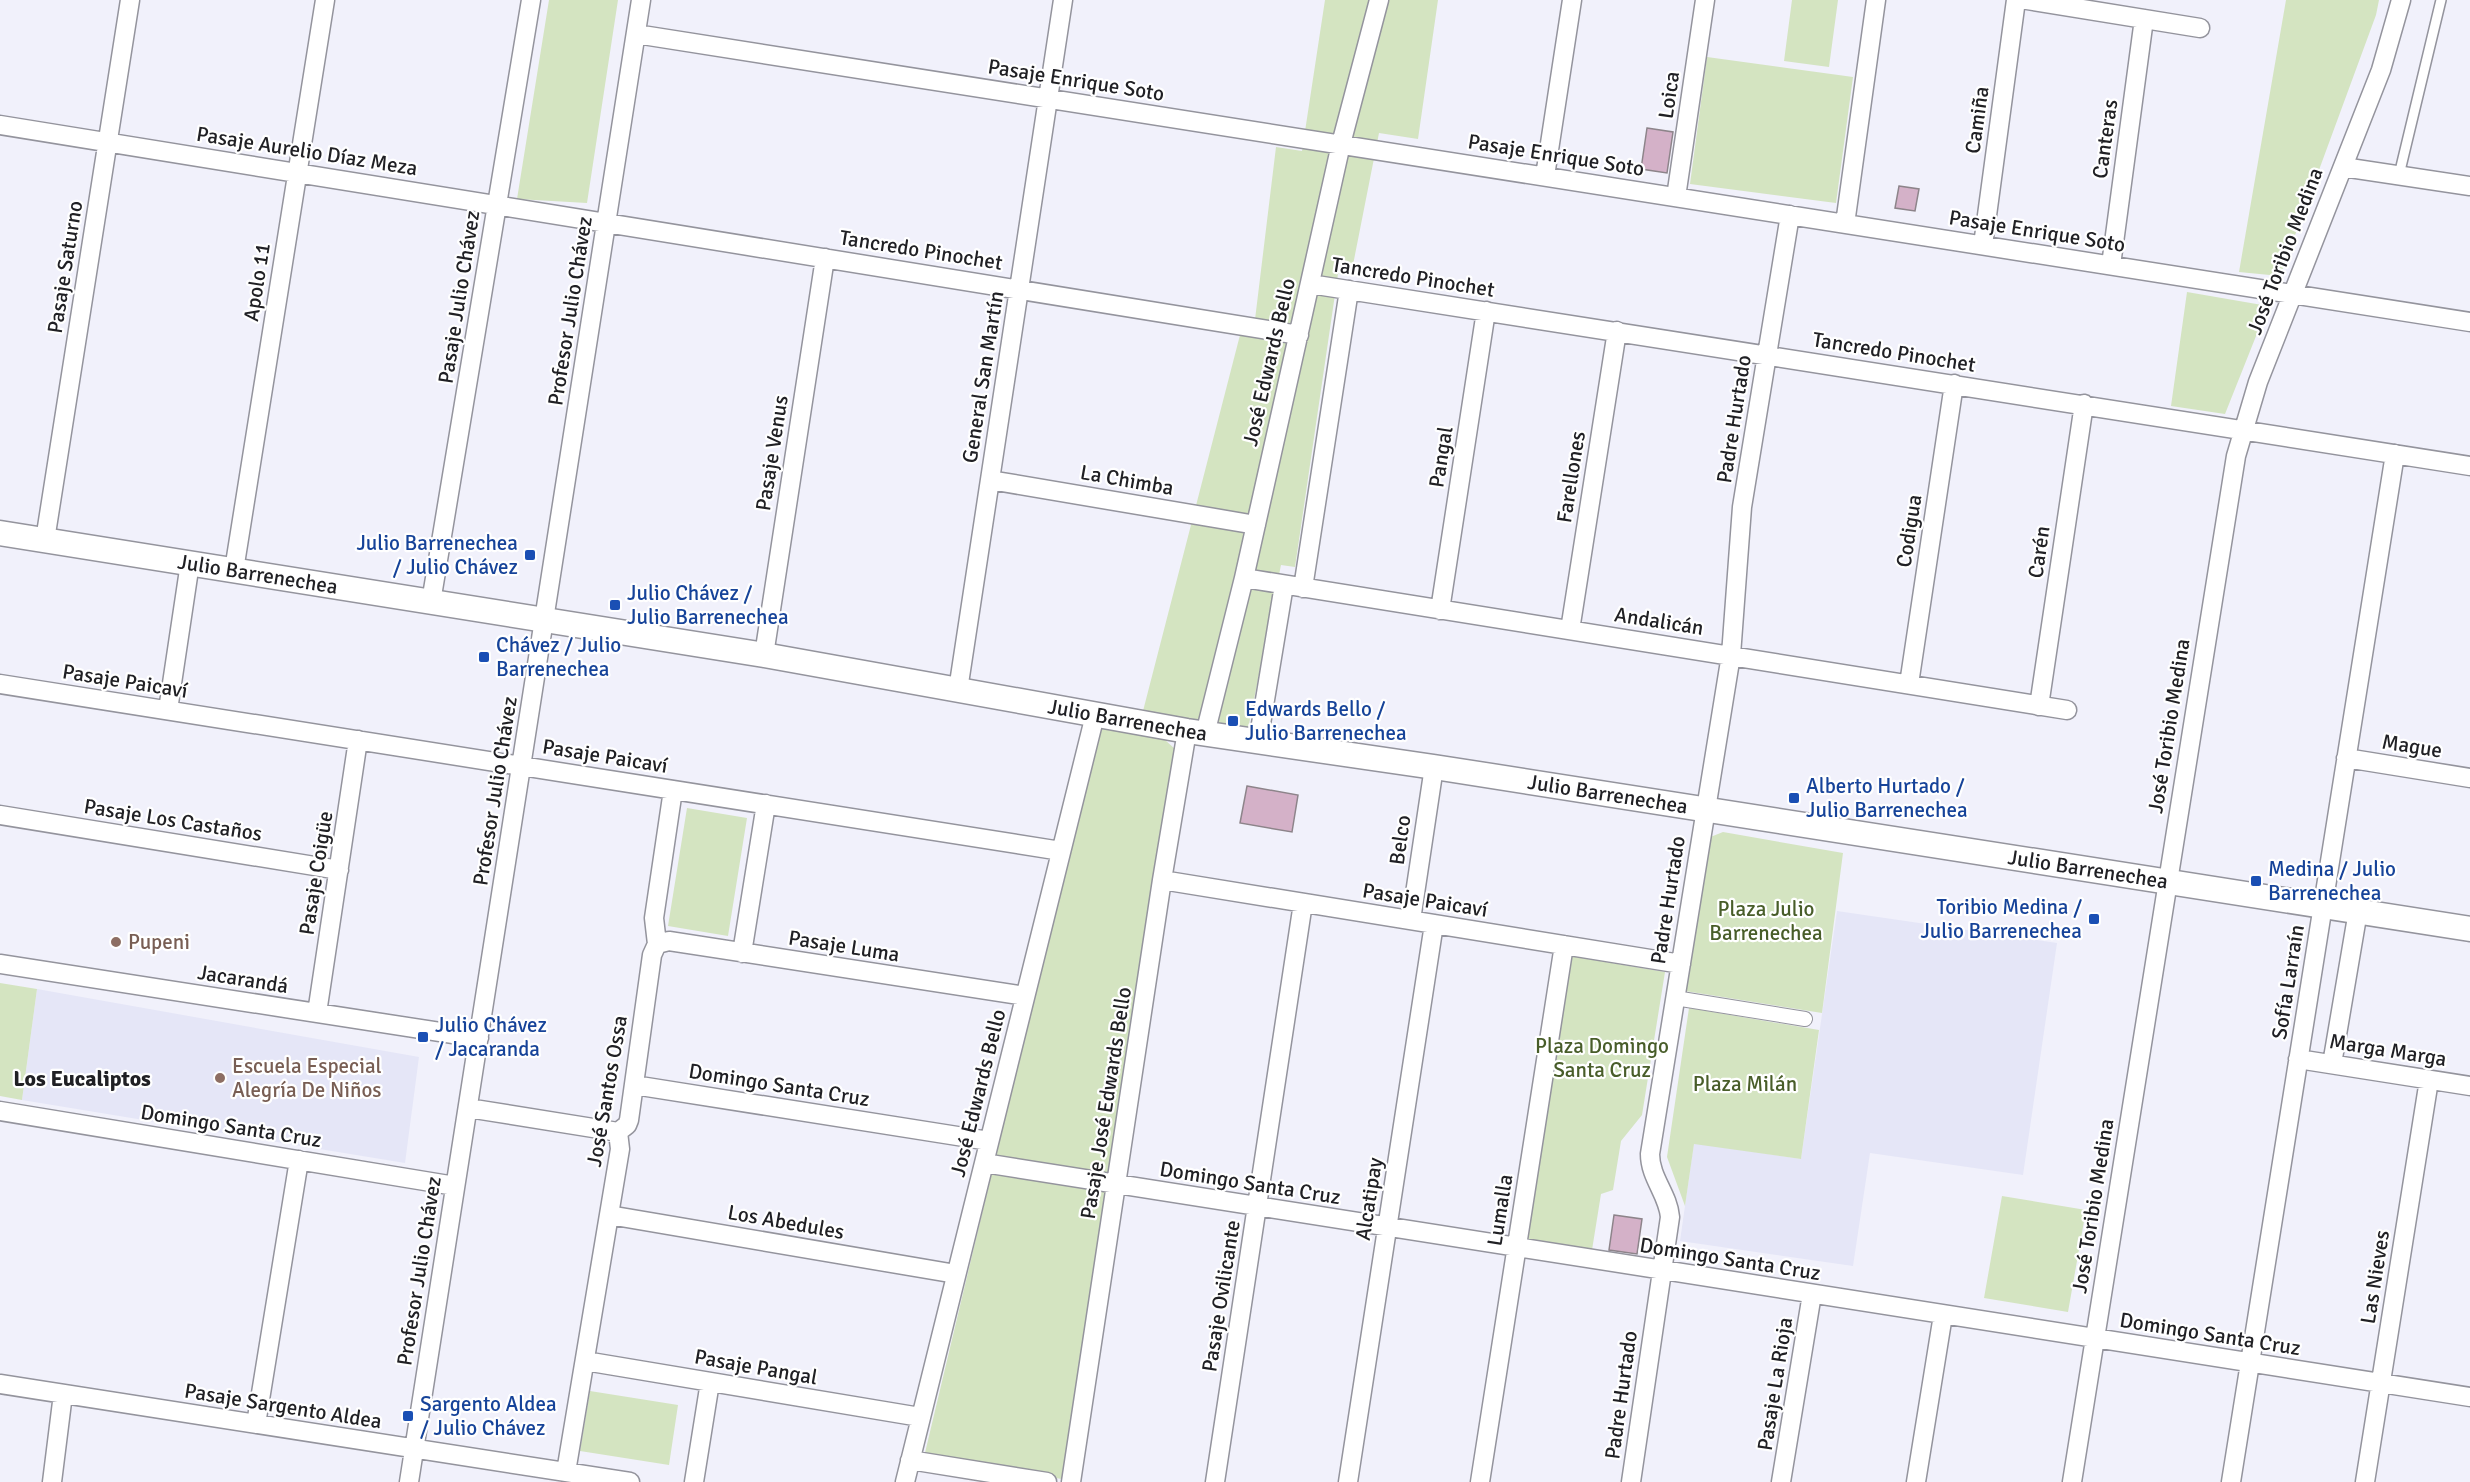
<svg xmlns="http://www.w3.org/2000/svg" width="2470" height="1482" viewBox="0 0 2470 1482" font-family="Signika,sans-serif">
<rect width="100%" height="100%" fill="#f1f1fb"/>
<!-- built -->
<path fill="#e5e6f7" d="M 1837,911 L 2057,943 L 2023,1175 L 1870,1153 L 1853,1266 L 1680,1241 L 1694,1143 L 1801,1159 Z
M 37,989 L 419,1057 L 405,1163 L 22,1100 Z"/>
<!-- green -->
<path fill="#d4e4c1" d="M 549,0 L 618,0 L 587,203 L 517,199 Z
M 1325,0 L 1438,0 L 1418,139 L 1379,133 L 1351,275 L 1338,274 L 1295,567 L 1281,565 L 1248,729 L 1143,711 L 1240,335 L 1253,336 L 1276,147 L 1302,151 Z
M 1792,0 L 1838,0 L 1829,67 L 1784,61 Z
M 2286,0 L 2379,0 L 2376,15 L 2280,276 L 2239,272 Z
M 1707,57 L 1853,77 L 1836,203 L 1690,184 Z
M 2187,292 L 2268,306 L 2225,414 L 2171,406 Z
M 1098,727 L 1165,740 L 1175,749 L 1068,1480 L 924,1457 Z
M 687,808 L 747,818 L 728,936 L 668,926 Z
M 1723,832 L 1843,853 L 1822,1013 L 1685,991 L 1708,838 Z
M 1570,956 L 1665,972 L 1642,1115 L 1621,1141 L 1613,1190 L 1601,1194 L 1592,1250 L 1523,1240 Z
M 0,983 L 37,989 L 22,1100 L 0,1096 Z
M 1689,1008 L 1819,1030 L 1801,1159 L 1694,1144 L 1685,1206 L 1667,1157 Z
M 2002,1196 L 2086,1210 L 2068,1312 L 1984,1298 Z
M 590,1391 L 678,1405 L 669,1465 L 580,1451 Z"/>
<!-- building -->
<path fill="#d4b1c8" stroke="#8d848a" stroke-width="1.5" d="M 1647,128 L 1673,132 L 1667,173 L 1641,169 Z
M 1899,186 L 1919,189 L 1915,211 L 1895,208 Z
M 1247,786 L 1298,795 L 1292,832 L 1240,823 Z
M 1614,1215 L 1642,1219 L 1637,1254 L 1609,1250 Z"/>
<g fill="none" stroke-linecap="round" stroke-linejoin="round">
<defs>
<path id="service" d="M 2399,175 L 2441,0"/>
<path id="pedestrian" d="M 1675,998 L 1805,1019"/>
<path id="minor" d="M 2027,0 L 2200,28
M 636,34 L 2470,322
M 0,125 L 1299,335
M 2343,167 L 2470,186
M 1545,176 L 1572,0
M 1676,197 L 1705,0
M 1845,224 L 1876,0
M 1983,245 L 2016,0
M 2111,265 L 2144,19
M 1310,284 L 2470,466
M 990,480 L 1256,525
M 45,540 L 130,0
M 234,570 L 325,0
M 1244,578 L 2067,710
M 1303,588 L 1349,290
M 431,602 L 531,0
M 1440,610 L 1486,311
M 1570,630 L 1617,331
M 764,655 L 825,258
M 0,684 L 1061,851
M 1909,684 L 1954,384
M 958,690 L 1063,0
M 2039,706 L 2084,404
M 168,710 L 190,563
M 1205,734 L 1244,578 L 1341,144 L 1379,0
M 1258,742 L 1284,585
M 2346,758 L 2470,778
M 0,815 L 339,870
M 1162,880 L 1681,964
M 1411,920 L 1434,767
M 657,944 L 669,941 L 1025,996
M 742,953 L 766,804
M 0,964 L 479,1038
M 317,1013 L 358,740
M 2298,1059 L 2470,1086
M 2332,1064 L 2358,911
M 634,1085 L 989,1141
M 468,1108 L 618,1132
M 0,1111 L 455,1186
M 618,1132 L 627,1125 L 629,1120 L 652,955 L 657,944 L 654,918 L 673,790
M 984,1163 L 2470,1397
M 609,1215 L 956,1274
M 585,1361 L 920,1417
M 0,1384 L 630,1482
M 256,1424 L 299,1160
M 910,1460 L 1047,1482
M 566,1472 L 620,1149 L 618,1132
M 52,1482 L 63,1394
M 409,1482 L 641,0
M 694,1482 L 710,1382
M 905,1482 L 1095,715
M 1071,1482 L 1162,880 L 1187,731
M 1215,1482 L 1303,903
M 1348,1482 L 1434,924
M 1480,1482 L 1564,945
M 1631,1482 L 1670,1217 C 1668,1194 1650,1178 1650,1154 L 1731,655 L 1742,507 L 1790,215
M 1781,1482 L 1812,1294
M 1916,1482 L 1943,1315
M 2072,1482 L 2236,456 L 2258,382 L 2381,70 L 2401,0
M 2231,1482 L 2395,454
M 2365,1482 L 2429,1080"/>
<g id="tertiary">
<path id="s1" d="M 0,533 L 764,655 L 1187,731 L 1434,767 L 2470,929"/>
</g>
</defs>
<!-- service casing -->
<use href="#service" stroke="#94949d" stroke-width="12"/>
<!-- pedestrian casing -->
<use href="#pedestrian" stroke="#94949d" stroke-width="16"/>
<!-- minor casing -->
<use href="#minor" stroke="#94949d" stroke-width="21"/>
<!-- tertiary casing -->
<use href="#tertiary" stroke="#94949d" stroke-width="27"/>
<!-- service -->
<use href="#service" stroke="#fff" stroke-width="9"/>
<!-- pedestrian -->
<use href="#pedestrian" stroke="#fff" stroke-width="14"/>
<!-- minor -->
<use href="#minor" stroke="#fff" stroke-width="18"/>
<!-- tertiary -->
<use href="#tertiary" stroke="#fff" stroke-width="24"/>
</g>
<!-- markers -->
<g fill="#1a4fb4" stroke="#fff" stroke-width="2">
<rect x="524" y="549" width="12" height="12" rx="3"/>
<rect x="609" y="599" width="12" height="12" rx="3"/>
<rect x="478" y="651" width="12" height="12" rx="3"/>
<rect x="1227" y="715" width="12" height="12" rx="3"/>
<rect x="1788" y="792" width="12" height="12" rx="3"/>
<rect x="2250" y="875" width="12" height="12" rx="3"/>
<rect x="2088" y="913" width="12" height="12" rx="3"/>
<rect x="417" y="1031" width="12" height="12" rx="3"/>
<rect x="402" y="1410" width="12" height="12" rx="3"/>
</g>
<g fill="#8d6e63" stroke="#fff" stroke-width="2">
<circle cx="116" cy="942" r="6"/>
<circle cx="220" cy="1078" r="6"/>
</g>
<g text-anchor="middle" dominant-baseline="central" stroke-width="4.5" stroke-linejoin="round" paint-order="stroke">
<!-- street labels -->
<g font-size="21" fill="#202024" stroke="#fff">
<text transform="translate(1076 80) rotate(9)">Pasaje Enrique Soto</text>
<text transform="translate(1669 95) rotate(-82)">Loica</text>
<text transform="translate(1977 120) rotate(-82)">Camiña</text>
<text transform="translate(2105 139) rotate(-82)">Canteras</text>
<text transform="translate(307 151) rotate(9)">Pasaje Aurelio Díaz Meza</text>
<text transform="translate(1556 155) rotate(9)">Pasaje Enrique Soto</text>
<text transform="translate(2037 231) rotate(9)">Pasaje Enrique Soto</text>
<text transform="translate(921 250) rotate(9)">Tancredo Pinochet</text>
<text transform="translate(2285 251) rotate(-69)">José Toribio Medina</text>
<text transform="translate(65 267) rotate(-81)">Pasaje Saturno</text>
<text transform="translate(1413 277) rotate(9)">Tancredo Pinochet</text>
<text transform="translate(257 282) rotate(-81)">Apolo 11</text>
<text transform="translate(459 297) rotate(-81)">Pasaje Julio Chávez</text>
<text transform="translate(570 311) rotate(-81)">Profesor Julio Chávez</text>
<text transform="translate(1894 352) rotate(9)">Tancredo Pinochet</text>
<text transform="translate(1269 362) rotate(-77)">José Edwards Bello</text>
<text transform="translate(983 377) rotate(-81)">General San Martín</text>
<text transform="translate(1734 419) rotate(-81)">Padre Hurtado</text>
<text transform="translate(772 453) rotate(-81)">Pasaje Venus</text>
<text transform="translate(1441 457) rotate(-81)">Pangal</text>
<text transform="translate(1571 477) rotate(-81)">Farellones</text>
<text transform="translate(1127 480) rotate(10)">La Chimba</text>
<text transform="translate(1909 531) rotate(-81)">Codigua</text>
<text transform="translate(2039 552) rotate(-82)">Carén</text>
<text stroke="none"><textPath href="#s1" startOffset="261">Julio Barrenechea</textPath></text>
<text transform="translate(1659 621) rotate(9)">Andalicán</text>
<text transform="translate(125 681) rotate(9)">Pasaje Paicaví</text>
<text stroke="none"><textPath href="#s1" startOffset="1143">Julio Barrenechea</textPath></text>
<text transform="translate(2169 726) rotate(-81)">José Toribio Medina</text>
<text transform="translate(2412 746) rotate(9)">Mague</text>
<text transform="translate(605 756) rotate(9)">Pasaje Paicaví</text>
<text transform="translate(495 791) rotate(-81)">Profesor Julio Chávez</text>
<text stroke="none"><textPath href="#s1" startOffset="1629">Julio Barrenechea</textPath></text>
<text transform="translate(173 820) rotate(9)">Pasaje Los Castaños</text>
<text transform="translate(1400 840) rotate(-82)">Belco</text>
<text stroke="none"><textPath href="#s1" startOffset="2115">Julio Barrenechea</textPath></text>
<text transform="translate(316 873) rotate(-81)">Pasaje Coigüe</text>
<text transform="translate(1425 900) rotate(9)">Pasaje Paicaví</text>
<text transform="translate(1668 900) rotate(-81)">Padre Hurtado</text>
<text transform="translate(844 946) rotate(9)">Pasaje Luma</text>
<text transform="translate(243 979) rotate(9)">Jacarandá</text>
<text transform="translate(2288 982) rotate(-81)">Sofía Larraín</text>
<text transform="translate(2388 1050) rotate(9)">Marga Marga</text>
<text transform="translate(779 1085) rotate(9)">Domingo Santa Cruz</text>
<text transform="translate(607 1091) rotate(-80)">José Santos Ossa</text>
<text transform="translate(978 1093) rotate(-76)">José Edwards Bello</text>
<text transform="translate(1106 1103) rotate(-81)">Pasaje José Edwards Bello</text>
<text transform="translate(231 1126) rotate(9)">Domingo Santa Cruz</text>
<text transform="translate(1250 1183) rotate(9)">Domingo Santa Cruz</text>
<text transform="translate(1369 1199) rotate(-81)">Alcatipay</text>
<text transform="translate(2093 1206) rotate(-81)">José Toribio Medina</text>
<text transform="translate(1500 1210) rotate(-81)">Lumalla</text>
<text transform="translate(786 1222) rotate(10)">Los Abedules</text>
<text transform="translate(1730 1259) rotate(9)">Domingo Santa Cruz</text>
<text transform="translate(419 1271) rotate(-81)">Profesor Julio Chávez</text>
<text transform="translate(2375 1277) rotate(-81)">Las Nieves</text>
<text transform="translate(1221 1296) rotate(-81)">Pasaje Ovilicante</text>
<text transform="translate(2210 1334) rotate(9)">Domingo Santa Cruz</text>
<text transform="translate(756 1367) rotate(10)">Pasaje Pangal</text>
<text transform="translate(1775 1384) rotate(-81)">Pasaje La Rioja</text>
<text transform="translate(1621 1395) rotate(-82)">Padre Hurtado</text>
<text transform="translate(283 1406) rotate(9)">Pasaje Sargento Aldea</text>
</g>
<!-- transit labels -->
<g font-size="21" fill="#164399" stroke="#fff" text-anchor="start">
<text x="518" y="543" text-anchor="end">Julio Barrenechea<tspan x="518" dy="24">/ Julio Chávez</tspan></text>
<text x="627" y="593">Julio Chávez /<tspan x="627" dy="24">Julio Barrenechea</tspan></text>
<text x="496" y="645">Chávez / Julio<tspan x="496" dy="24">Barrenechea</tspan></text>
<text x="1245" y="709">Edwards Bello /<tspan x="1245" dy="24">Julio Barrenechea</tspan></text>
<text x="1806" y="786">Alberto Hurtado /<tspan x="1806" dy="24">Julio Barrenechea</tspan></text>
<text x="2268" y="869">Medina / Julio<tspan x="2268" dy="24">Barrenechea</tspan></text>
<text x="2082" y="907" text-anchor="end">Toribio Medina /<tspan x="2082" dy="24">Julio Barrenechea</tspan></text>
<text x="435" y="1025">Julio Chávez<tspan x="435" dy="24">/ Jacaranda</tspan></text>
<text x="420" y="1404">Sargento Aldea<tspan x="420" dy="24">/ Julio Chávez</tspan></text>
</g>
<!-- park labels -->
<g font-size="21" fill="#485d29" stroke="#fff">
<text x="1766" y="909">Plaza Julio<tspan x="1766" dy="24">Barrenechea</tspan></text>
<text x="1602" y="1046">Plaza Domingo<tspan x="1602" dy="24">Santa Cruz</tspan></text>
<text x="1745" y="1084">Plaza Milán</text>
</g>
<!-- education labels -->
<g font-size="21" fill="#785e54" stroke="#fff" text-anchor="start">
<text x="128" y="942">Pupeni</text>
<text x="232" y="1066">Escuela Especial<tspan x="232" dy="24">Alegría De Niños</tspan></text>
</g>
<!-- neighbourhood labels -->
<g font-size="22" font-weight="bold" fill="#202024" stroke="#fff">
<text x="82" y="1078">Los Eucaliptos</text>
</g>
</g>
</svg>
